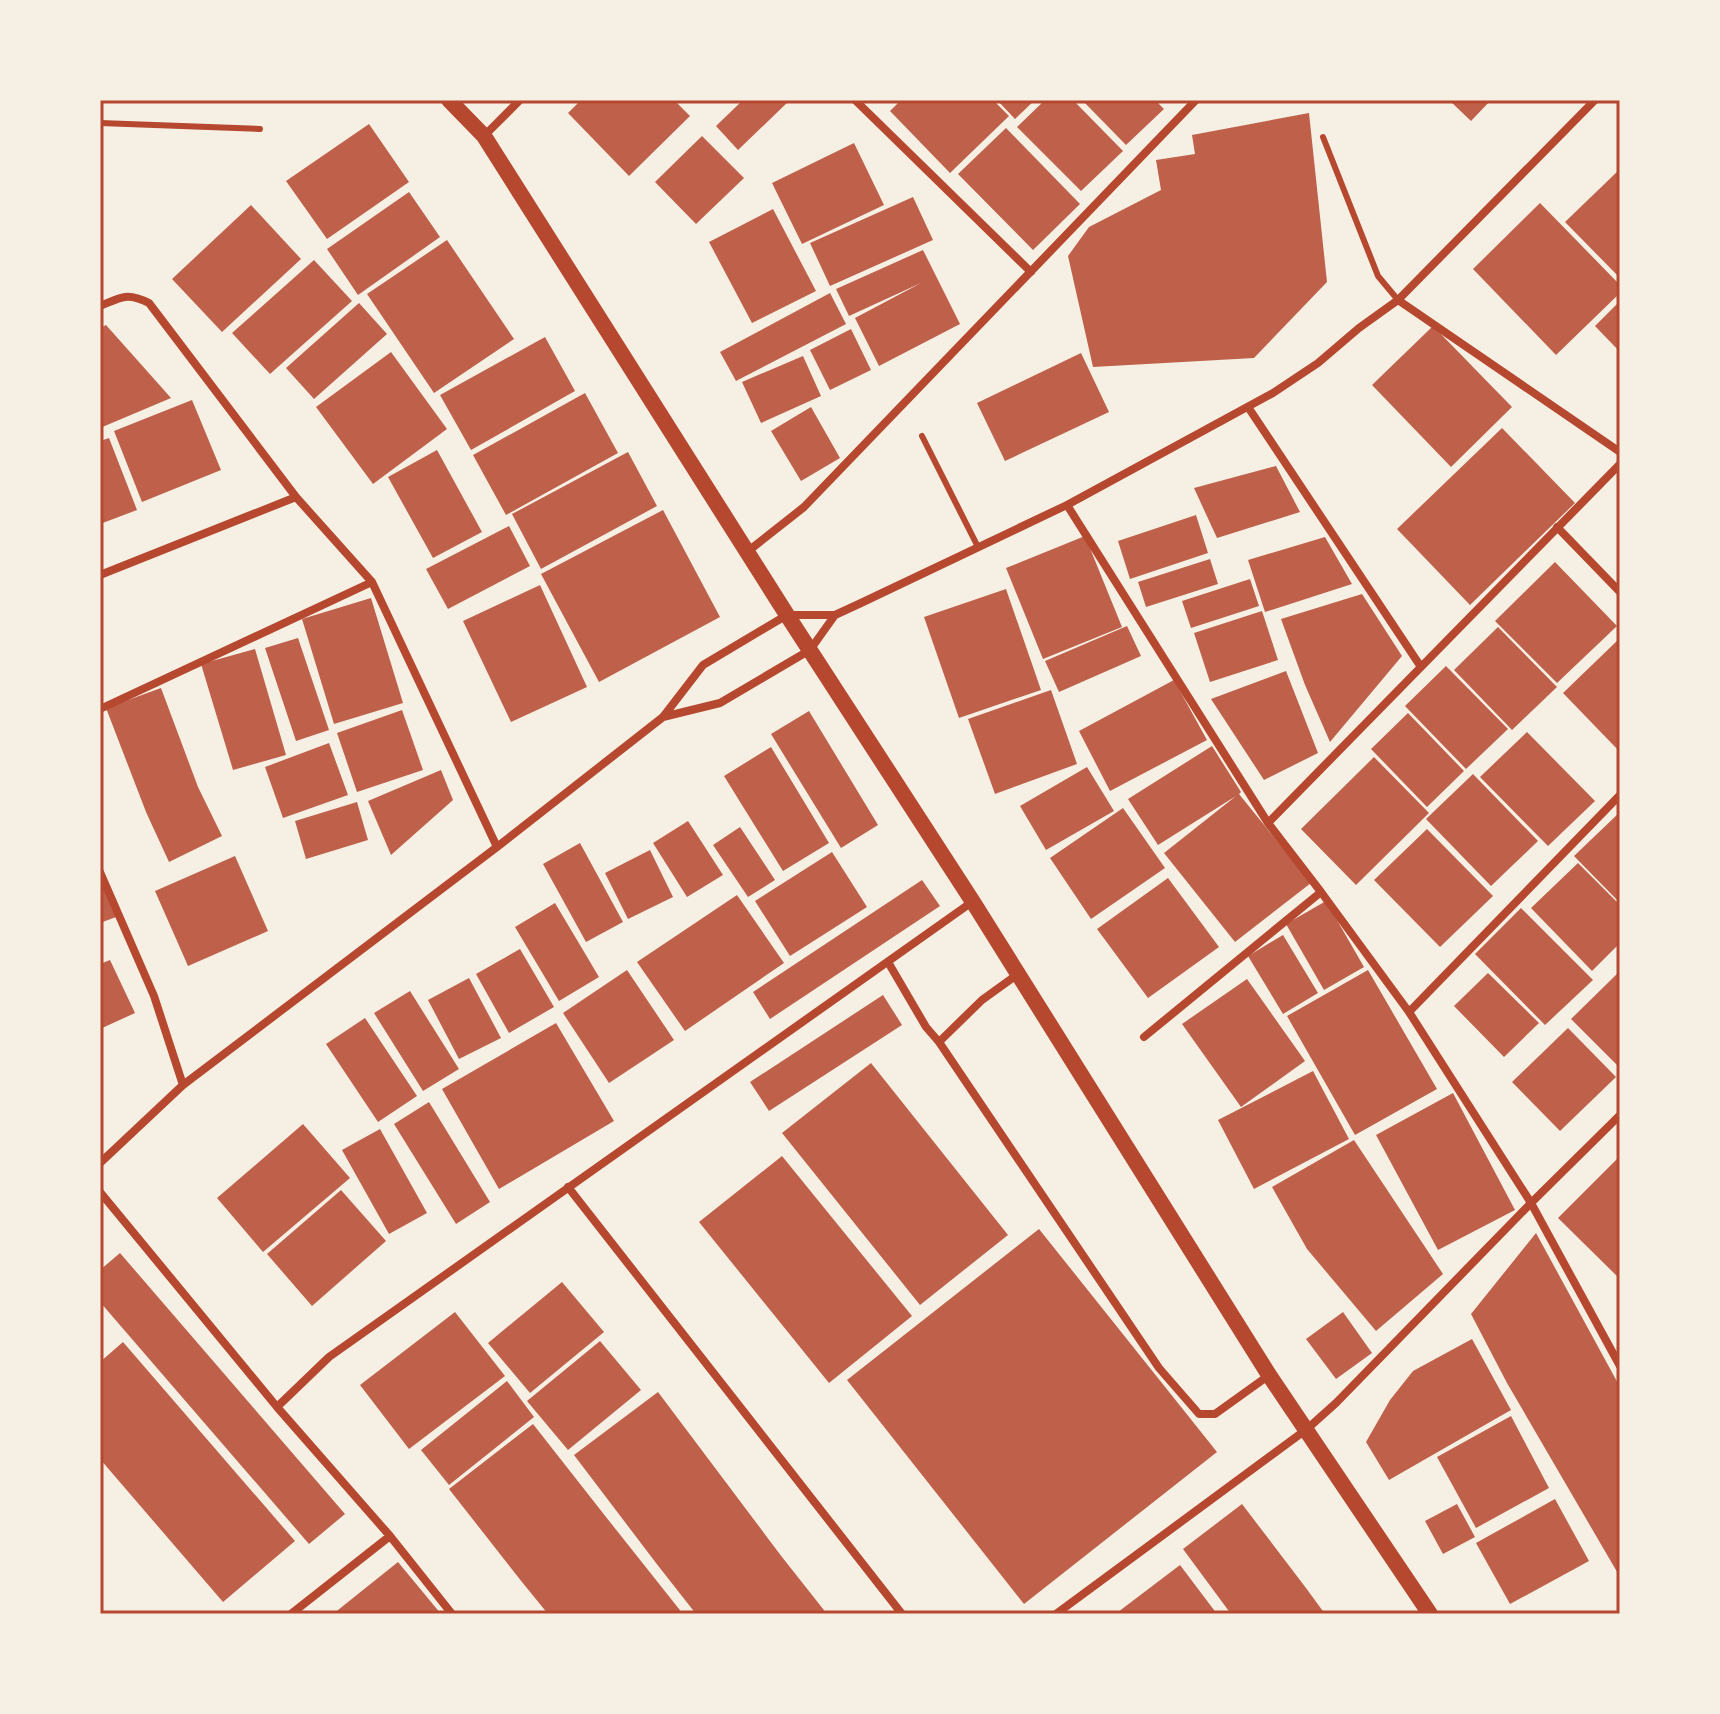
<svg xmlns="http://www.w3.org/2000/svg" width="1720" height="1714" viewBox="0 0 1720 1714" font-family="Cabin,sans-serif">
<rect width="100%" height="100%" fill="#f6efe4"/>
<!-- building -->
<path fill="#bf614a" d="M 581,100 L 674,100 L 690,116 L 629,176 L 568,113 Z
M 743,100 L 790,100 L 738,150 L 716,126 Z
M 901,100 L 993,100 L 1009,116 L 950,173 L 890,111 Z
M 997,100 L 1035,100 L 1015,119 Z
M 1045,100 L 1073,100 L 1123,151 L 1081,191 L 1017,127 Z
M 1082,100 L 1155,100 L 1164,109 L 1126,145 Z
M 1449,100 L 1491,100 L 1471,121 Z
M 1309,113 L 1327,282 L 1254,358 L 1093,367 L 1068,256 L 1089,227 L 1161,190 L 1156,160 L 1195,154 L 1192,135 Z
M 369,124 L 409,182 L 327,239 L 286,181 Z
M 1006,128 L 1080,204 L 1033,250 L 958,174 Z
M 702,136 L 744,178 L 696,224 L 655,182 Z
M 854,143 L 884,205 L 802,244 L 772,183 Z
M 1620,169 L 1620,278 L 1565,222 Z
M 409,192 L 440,237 L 358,295 L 327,249 Z
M 913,197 L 933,240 L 830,286 L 810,243 Z
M 1540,203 L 1620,285 L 1620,293 L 1556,355 L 1473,269 Z
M 251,205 L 301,259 L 222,332 L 172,279 Z
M 773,209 L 816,291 L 752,323 L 709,242 Z
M 447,240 L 514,339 L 434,393 L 367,294 Z
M 923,250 L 960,324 L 879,366 L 855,318 L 921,283 L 849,316 L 836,289 Z
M 314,260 L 352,301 L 270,374 L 232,333 Z
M 830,293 L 846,324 L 736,381 L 720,352 Z
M 1620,301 L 1620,352 L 1595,326 Z
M 359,303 L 387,334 L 314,399 L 286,368 Z
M 106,325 L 171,398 L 100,428 L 100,328 Z
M 1433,326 L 1512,407 L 1451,467 L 1372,385 Z
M 851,329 L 871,370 L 830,390 L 810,350 Z
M 545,337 L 575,391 L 471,450 L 440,395 Z
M 391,352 L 447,429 L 373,484 L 316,407 Z
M 1081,353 L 1109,412 L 1005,461 L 977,403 Z
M 803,356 L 821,396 L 761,423 L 742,382 Z
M 585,393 L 618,453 L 506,515 L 473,455 Z
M 192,400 L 221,470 L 142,502 L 114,431 Z
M 811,407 L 840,458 L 801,481 L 771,431 Z
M 1502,428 L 1575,503 L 1470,605 L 1397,529 Z
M 109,438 L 137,510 L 100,524 L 100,441 Z
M 437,450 L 482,532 L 433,558 L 388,477 Z
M 628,452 L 657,506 L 541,569 L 512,514 Z
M 1276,466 L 1300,512 L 1217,538 L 1194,488 Z
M 663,510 L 720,617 L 599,682 L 541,574 Z
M 1196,515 L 1208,553 L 1130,579 L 1118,541 Z
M 509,526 L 530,566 L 448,609 L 426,569 Z
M 1085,536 L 1122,627 L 1043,659 L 1006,568 Z
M 1325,537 L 1352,584 L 1265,612 L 1248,560 Z
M 1210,559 L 1218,584 L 1146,607 L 1138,582 Z
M 1555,562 L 1617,626 L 1557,683 L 1495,621 Z
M 1250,579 L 1259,606 L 1191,628 L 1182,601 Z
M 540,585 L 587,687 L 511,722 L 463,621 Z
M 1006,589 L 1041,690 L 959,718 L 924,617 Z
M 1362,594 L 1402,656 L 1330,742 L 1305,685 L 1281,619 Z
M 371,598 L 403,703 L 334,724 L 302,619 Z
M 1262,611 L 1278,660 L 1210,682 L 1194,633 Z
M 1127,626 L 1141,656 L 1059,692 L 1045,661 Z
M 1498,627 L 1557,687 L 1512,730 L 1454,670 Z
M 298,638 L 329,730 L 296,741 L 265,648 Z
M 1620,638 L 1620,752 L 1563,693 Z
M 255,649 L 286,755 L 233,770 L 201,664 Z
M 1446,666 L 1508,729 L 1466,769 L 1405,706 Z
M 1286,671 L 1318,753 L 1264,780 L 1211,699 Z
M 1174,680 L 1207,740 L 1110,791 L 1079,731 Z
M 161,688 L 198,787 L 222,836 L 169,862 L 146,812 L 106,708 Z
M 1051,690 L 1077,764 L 995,794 L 968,719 Z
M 402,710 L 423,770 L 357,792 L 337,733 Z
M 809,711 L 878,825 L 841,848 L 771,734 Z
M 1408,713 L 1464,771 L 1427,807 L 1371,749 Z
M 1527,732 L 1595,801 L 1548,846 L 1480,777 Z
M 329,743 L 348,795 L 283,818 L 265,767 Z
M 1212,746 L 1241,792 L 1239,794 L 1311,883 L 1235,942 L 1164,853 L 1236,796 L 1158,845 L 1128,799 Z
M 771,747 L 829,843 L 783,871 L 724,776 Z
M 1374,757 L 1429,813 L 1356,885 L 1301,829 Z
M 1087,767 L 1114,811 L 1046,850 L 1020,806 Z
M 441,770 L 453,800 L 391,855 L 368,801 Z
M 1473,774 L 1538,841 L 1491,886 L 1426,819 Z
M 357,802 L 368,840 L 306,859 L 295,821 Z
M 1123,808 L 1165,868 L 1091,919 L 1050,858 Z
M 1620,812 L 1620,903 L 1574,856 Z
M 688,821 L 723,875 L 687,897 L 653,843 Z
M 740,827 L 775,880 L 748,897 L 713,845 Z
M 1427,829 L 1493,896 L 1440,947 L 1374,880 Z
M 580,843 L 623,922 L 586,942 L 543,864 Z
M 650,850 L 673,897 L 628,919 L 605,873 Z
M 832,852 L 867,907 L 790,956 L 755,901 Z
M 235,856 L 268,931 L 188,966 L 155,891 Z
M 1578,863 L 1620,905 L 1620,943 L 1592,971 L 1531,908 Z
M 1168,878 L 1219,947 L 1148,998 L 1097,929 Z
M 100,879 L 116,917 L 100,923 Z
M 922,880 L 940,906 L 770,1019 L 753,992 Z
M 737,895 L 784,963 L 685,1031 L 637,962 Z
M 1326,901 L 1364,967 L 1324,990 L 1286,924 Z
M 555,903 L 599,977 L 559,1001 L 515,927 Z
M 1521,908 L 1593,980 L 1545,1025 L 1475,954 Z
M 1283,935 L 1318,993 L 1283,1014 L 1248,956 Z
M 520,949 L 554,1007 L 509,1033 L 476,974 Z
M 110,960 L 135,1013 L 100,1029 L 100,964 Z
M 627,970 L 674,1040 L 609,1083 L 563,1013 Z
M 1368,970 L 1437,1089 L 1355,1135 L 1287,1016 Z
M 1620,971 L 1620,1068 L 1571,1019 Z
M 1488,973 L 1539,1023 L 1504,1057 L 1454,1006 Z
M 469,978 L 501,1038 L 459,1059 L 428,1000 Z
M 1247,979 L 1305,1061 L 1241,1107 L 1182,1024 Z
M 410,991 L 459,1069 L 423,1091 L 374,1013 Z
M 883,995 L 902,1025 L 769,1111 L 750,1082 Z
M 365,1018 L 417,1096 L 378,1122 L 326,1044 Z
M 556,1023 L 614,1121 L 499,1189 L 442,1089 Z
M 1568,1028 L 1616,1077 L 1560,1131 L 1512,1082 Z
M 871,1063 L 1008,1235 L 920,1305 L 782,1133 Z
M 1313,1071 L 1349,1139 L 1254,1189 L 1218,1120 Z
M 1453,1093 L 1515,1210 L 1438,1250 L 1376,1135 Z
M 429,1102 L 490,1202 L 456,1224 L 394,1124 Z
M 303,1124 L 350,1178 L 263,1252 L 217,1198 Z
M 380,1129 L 427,1213 L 389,1234 L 342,1150 Z
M 1354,1140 L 1443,1274 L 1376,1331 L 1307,1249 L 1272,1187 Z
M 782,1156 L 912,1316 L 829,1383 L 699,1222 Z
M 1620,1156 L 1620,1279 L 1558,1218 Z
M 341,1190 L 386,1241 L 312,1306 L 267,1254 Z
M 1039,1229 L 1217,1452 L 1024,1604 L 847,1380 Z
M 1536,1233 L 1620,1387 L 1620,1577 L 1507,1383 L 1471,1314 Z
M 120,1253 L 345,1514 L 309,1544 L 100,1302 L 100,1270 Z
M 562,1282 L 604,1332 L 530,1393 L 488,1343 Z
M 455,1312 L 505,1376 L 409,1449 L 360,1385 Z
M 1343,1312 L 1372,1353 L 1336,1379 L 1306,1339 Z
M 1472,1339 L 1511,1410 L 1389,1480 L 1366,1442 L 1390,1400 L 1413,1371 Z
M 600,1341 L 641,1390 L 568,1450 L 527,1401 Z
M 123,1342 L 295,1541 L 223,1602 L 100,1459 L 100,1362 Z
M 507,1381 L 534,1417 L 449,1485 L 421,1450 Z
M 658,1392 L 782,1557 L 827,1614 L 696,1614 L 656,1563 L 574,1455 Z
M 1511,1416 L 1549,1488 L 1476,1528 L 1437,1457 Z
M 533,1424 L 606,1517 L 683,1614 L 548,1614 L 522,1582 L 449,1489 Z
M 1555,1499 L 1589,1561 L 1510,1604 L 1476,1543 Z
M 1242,1504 L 1306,1588 L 1325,1614 L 1231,1614 L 1183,1549 Z
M 1457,1504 L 1475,1537 L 1443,1554 L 1425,1521 Z
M 398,1562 L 441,1614 L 333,1614 Z
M 1180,1565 L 1217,1614 L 1116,1614 L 1122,1609 Z"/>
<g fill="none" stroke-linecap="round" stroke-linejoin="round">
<!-- service -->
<path stroke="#b5482f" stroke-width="6" d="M 100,123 L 260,129
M 1323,137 L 1378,276 L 1398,300
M 922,436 L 978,547"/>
<!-- minor -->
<path stroke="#b5482f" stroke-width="8" d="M 855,100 L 1031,272
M 484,136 L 520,100
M 1398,300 L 1620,452
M 100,306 C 122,297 127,292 149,303 L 296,497 L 372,582 L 497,847
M 1248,407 L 1421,667
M 1067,505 L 1268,823 L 1321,892 L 1409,1012 L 1531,1203 L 1620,1366
M 1557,527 L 1620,592
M 747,552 L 804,507 L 1196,100
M 100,575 L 296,497
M 100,709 L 372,582
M 663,717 L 720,703 L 810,650 L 835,615
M 1268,823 L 1620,464
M 100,872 L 154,996 L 183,1085
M 888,962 L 926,1027 L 939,1042 L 1159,1368 L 1199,1414 L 1215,1414 L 1268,1376
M 1409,1012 L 1620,795
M 1144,1037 L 1321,892
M 939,1042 L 982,1000 L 1018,974
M 100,1163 L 183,1085 L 497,847 L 663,717 L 703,665 L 787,615 L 835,615 L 861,603 L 1067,505 L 1273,393 L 1318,363 L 1359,328 L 1398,300 L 1595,100
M 568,1187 L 902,1614
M 100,1192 L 277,1407 L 390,1536 L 452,1614
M 277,1407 L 329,1357 L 972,902
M 291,1614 L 390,1536
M 1056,1614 L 1307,1429 L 1336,1403 L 1531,1203 L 1620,1115"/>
<!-- secondary -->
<path stroke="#b5482f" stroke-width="16" d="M 449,100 L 484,136 L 787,615 L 973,902 L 1269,1375 L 1430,1614"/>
</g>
<!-- border -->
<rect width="1720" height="1714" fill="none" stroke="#f6efe4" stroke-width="204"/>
<rect x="102" y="102" width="1516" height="1510" fill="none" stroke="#b5482f" stroke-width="3"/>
</svg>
